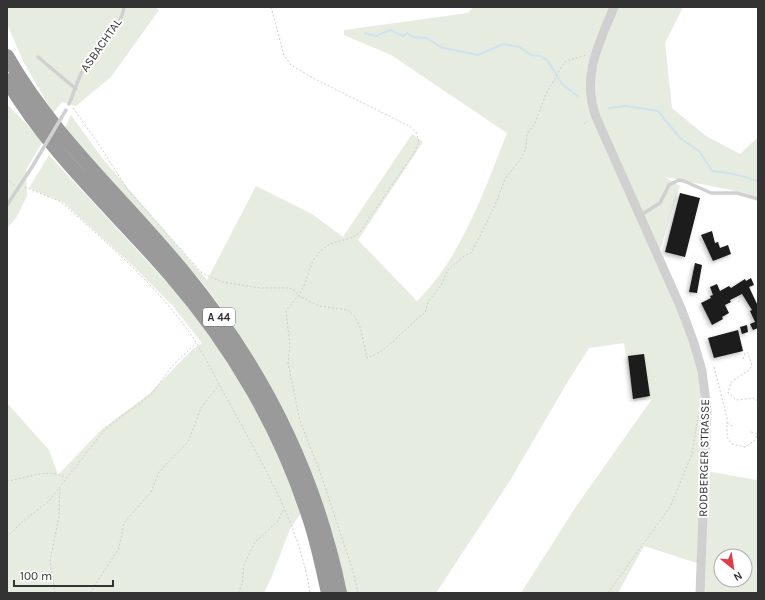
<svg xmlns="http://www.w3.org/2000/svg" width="765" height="600" viewBox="0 0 765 600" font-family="Karla,sans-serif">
<defs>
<filter id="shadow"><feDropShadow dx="-2" dy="2" stdDeviation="2" flood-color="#0004"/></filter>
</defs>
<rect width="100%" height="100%" fill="#fff"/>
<!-- green -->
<path fill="#e6ecdf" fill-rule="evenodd" d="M 7,7 L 155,7 L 159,10 L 111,77 L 76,106 L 62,102 L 53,113 L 24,63 L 7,24 Z
M 473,7 L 610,7 C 598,40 585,66 587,101 L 693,344 L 705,405 L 700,564 L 644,546 L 618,593 L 521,593 L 575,508 L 652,399 L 633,401 L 624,343 L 589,348 L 568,381 L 511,479 L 436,593 L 345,593 L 334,537 L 316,491 L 290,529 L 272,576 L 264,593 L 7,593 L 7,403 L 49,450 L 58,475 L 101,430 L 149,394 L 193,349 L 202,343 L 172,305 L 131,264 L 64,203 L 29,188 L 49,155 L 175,291 L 212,336 L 228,317 L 205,286 L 64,130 L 71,115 L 102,158 L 207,280 L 256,186 L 312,214 L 343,237 L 412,134 L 423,142 L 358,240 L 417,301 C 461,258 485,189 507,133 L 391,55 L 344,35 L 344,30 L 468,13 Z
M 617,7 L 683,7 L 665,43 L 672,108 L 706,136 L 740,154 L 758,137 L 758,198 L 741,192 L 665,177 L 680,186 L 659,253 L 598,114 C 587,74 602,43 617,7 Z
M 7,104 L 43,141 L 26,170 L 27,196 L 16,218 L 7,228 Z
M 707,471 L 756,480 L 758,475 L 758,593 L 702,593 ZM 721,556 L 745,556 L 745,580 L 721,580 Z"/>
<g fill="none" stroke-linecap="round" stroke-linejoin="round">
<!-- stream -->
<path stroke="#cfe2ee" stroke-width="2" d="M 365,33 L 376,36 L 390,30 L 403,36 L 407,33 L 413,37 L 426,38 L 443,48 L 478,55 L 503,44 L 519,47 L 531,55 L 541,56 L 548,61 L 562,84 L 578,96
M 609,108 L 626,106 L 658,111 L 680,138 L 700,152 L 712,171 C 721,171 751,177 758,182"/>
</g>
<!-- building -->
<path fill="#1a1a1a" filter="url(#shadow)" d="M 680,193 L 700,198 L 685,257 L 665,252 Z
M 712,231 L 715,243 L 718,242 L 720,248 L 728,245 L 731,254 L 713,261 L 701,235 Z
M 695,263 L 702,265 L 697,293 L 689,292 Z
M 751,278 L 754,285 L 749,287 L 758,306 L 758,328 L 753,330 L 750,324 L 755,322 L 750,311 L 752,310 L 742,294 L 730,300 L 731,302 L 725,305 L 729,313 L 722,317 L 723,319 L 712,325 L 701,303 L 711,298 L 710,296 L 713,295 L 710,287 L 717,284 L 720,291 L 729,286 L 731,288 L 745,279 L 746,281 Z
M 747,325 L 748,332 L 742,334 L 740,327 Z
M 738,330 L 743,351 L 714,358 L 708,338 Z
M 644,354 L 650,396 L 633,399 L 628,356 Z"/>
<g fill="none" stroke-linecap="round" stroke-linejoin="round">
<!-- path -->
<path stroke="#cdcdcd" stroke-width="1" stroke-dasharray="2 2" stroke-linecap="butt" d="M 271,7 L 284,55 L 291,65 L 313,78 L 409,126 L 416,132 L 419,142 L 414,153 L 360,232 C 350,242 335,239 324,248 C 311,258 310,270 305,283 C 301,294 293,302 286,311 L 290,346 L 288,363 L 300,421 L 320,472 L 352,568 L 358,593
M 73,108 L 100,146 L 127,189 L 202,273 L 222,282 L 260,288 L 289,288 L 294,290 L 299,296 L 319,306 L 348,310 L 355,317 L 360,327 L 367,358 C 390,350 405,327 425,313 L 428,302 L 441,285 L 448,270 L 462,257 L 471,253 L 480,236 L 496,203 L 505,179 L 521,159 L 526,148 L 527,134 L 535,123 L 546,94 L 561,68 L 566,61 L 587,55
M 584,124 L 588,121
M 7,179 L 14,185
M 25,187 L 59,201 L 67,207 C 108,244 151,281 184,325 C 203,350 215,378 230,404 C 262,464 300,525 310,593
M 739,302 L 740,295
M 743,359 L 745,353 L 748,353 L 752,366 L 749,370 L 731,382 L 728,393 L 737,400 L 753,398 L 758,401
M 714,367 L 727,418 L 727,437 L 732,444 L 745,447 L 754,441 L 758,434
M 727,423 L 734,427
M 751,432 L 758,434
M 7,481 C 26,479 48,467 66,478
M 7,537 L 22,522 L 48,502 L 106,428 L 152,394 L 172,366 L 196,343
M 55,593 L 50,560 L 59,517 L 60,487
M 90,593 L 119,548 L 124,523 L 151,492 L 159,472 L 188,442 L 201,408 L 219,385
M 238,593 L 242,584 L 244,565 L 255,542 L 277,522 L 284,509
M 608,593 L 670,507 L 692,454 L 698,416"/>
<!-- service -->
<path stroke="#d0d0d0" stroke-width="3.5" d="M 38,57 L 76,89
M 69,104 C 75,90 79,74 88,61 C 100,42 121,30 124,7
M 7,205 L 32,167
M 641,215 L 660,203 L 669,185 L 679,180 L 684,181 L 711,193 L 737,193 L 758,199"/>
<!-- tertiary -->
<path stroke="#d0d0d0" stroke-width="9" d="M 614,7 C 599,44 581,76 596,117 L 681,308 L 694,343 L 702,371 L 707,410 L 700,593"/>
<!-- motorway -->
<path stroke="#9a9a9a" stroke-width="14" d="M 7,56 C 53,137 123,198 182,270 C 262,366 315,471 340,593
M 7,80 C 50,154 116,212 171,276 C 231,345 280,428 308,515 C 317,540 322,567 328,593"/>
<!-- service-bridge -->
<path stroke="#d0d0d0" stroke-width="3.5" d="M 32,167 L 66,110"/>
</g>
<g text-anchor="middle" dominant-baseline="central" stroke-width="4" stroke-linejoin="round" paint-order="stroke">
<!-- shield labels -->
<rect fill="#fff" stroke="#707070" stroke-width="1" x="203" y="308" width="32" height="18" rx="3"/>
<g font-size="11" font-weight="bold" fill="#333">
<text x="219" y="317">A 44</text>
</g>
<!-- street labels -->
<g font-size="12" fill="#333" stroke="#fff">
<text transform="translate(101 45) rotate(-55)">ASBACHTAL</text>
<text transform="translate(704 458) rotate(-89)">RODBERGER STRASSE</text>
</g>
</g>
<!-- border -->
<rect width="765" height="600" fill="none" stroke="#333333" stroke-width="16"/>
<!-- north arrow -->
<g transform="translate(733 568) rotate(150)"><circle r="19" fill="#ffffff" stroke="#adadad"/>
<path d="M0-3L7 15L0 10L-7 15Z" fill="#e63946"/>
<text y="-6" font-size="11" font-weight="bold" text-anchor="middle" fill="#333333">N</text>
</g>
<!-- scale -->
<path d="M14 580v6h99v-6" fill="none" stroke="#333333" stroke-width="2"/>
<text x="20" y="580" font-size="12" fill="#333333" stroke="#ffffff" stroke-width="3" paint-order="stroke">100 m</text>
</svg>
